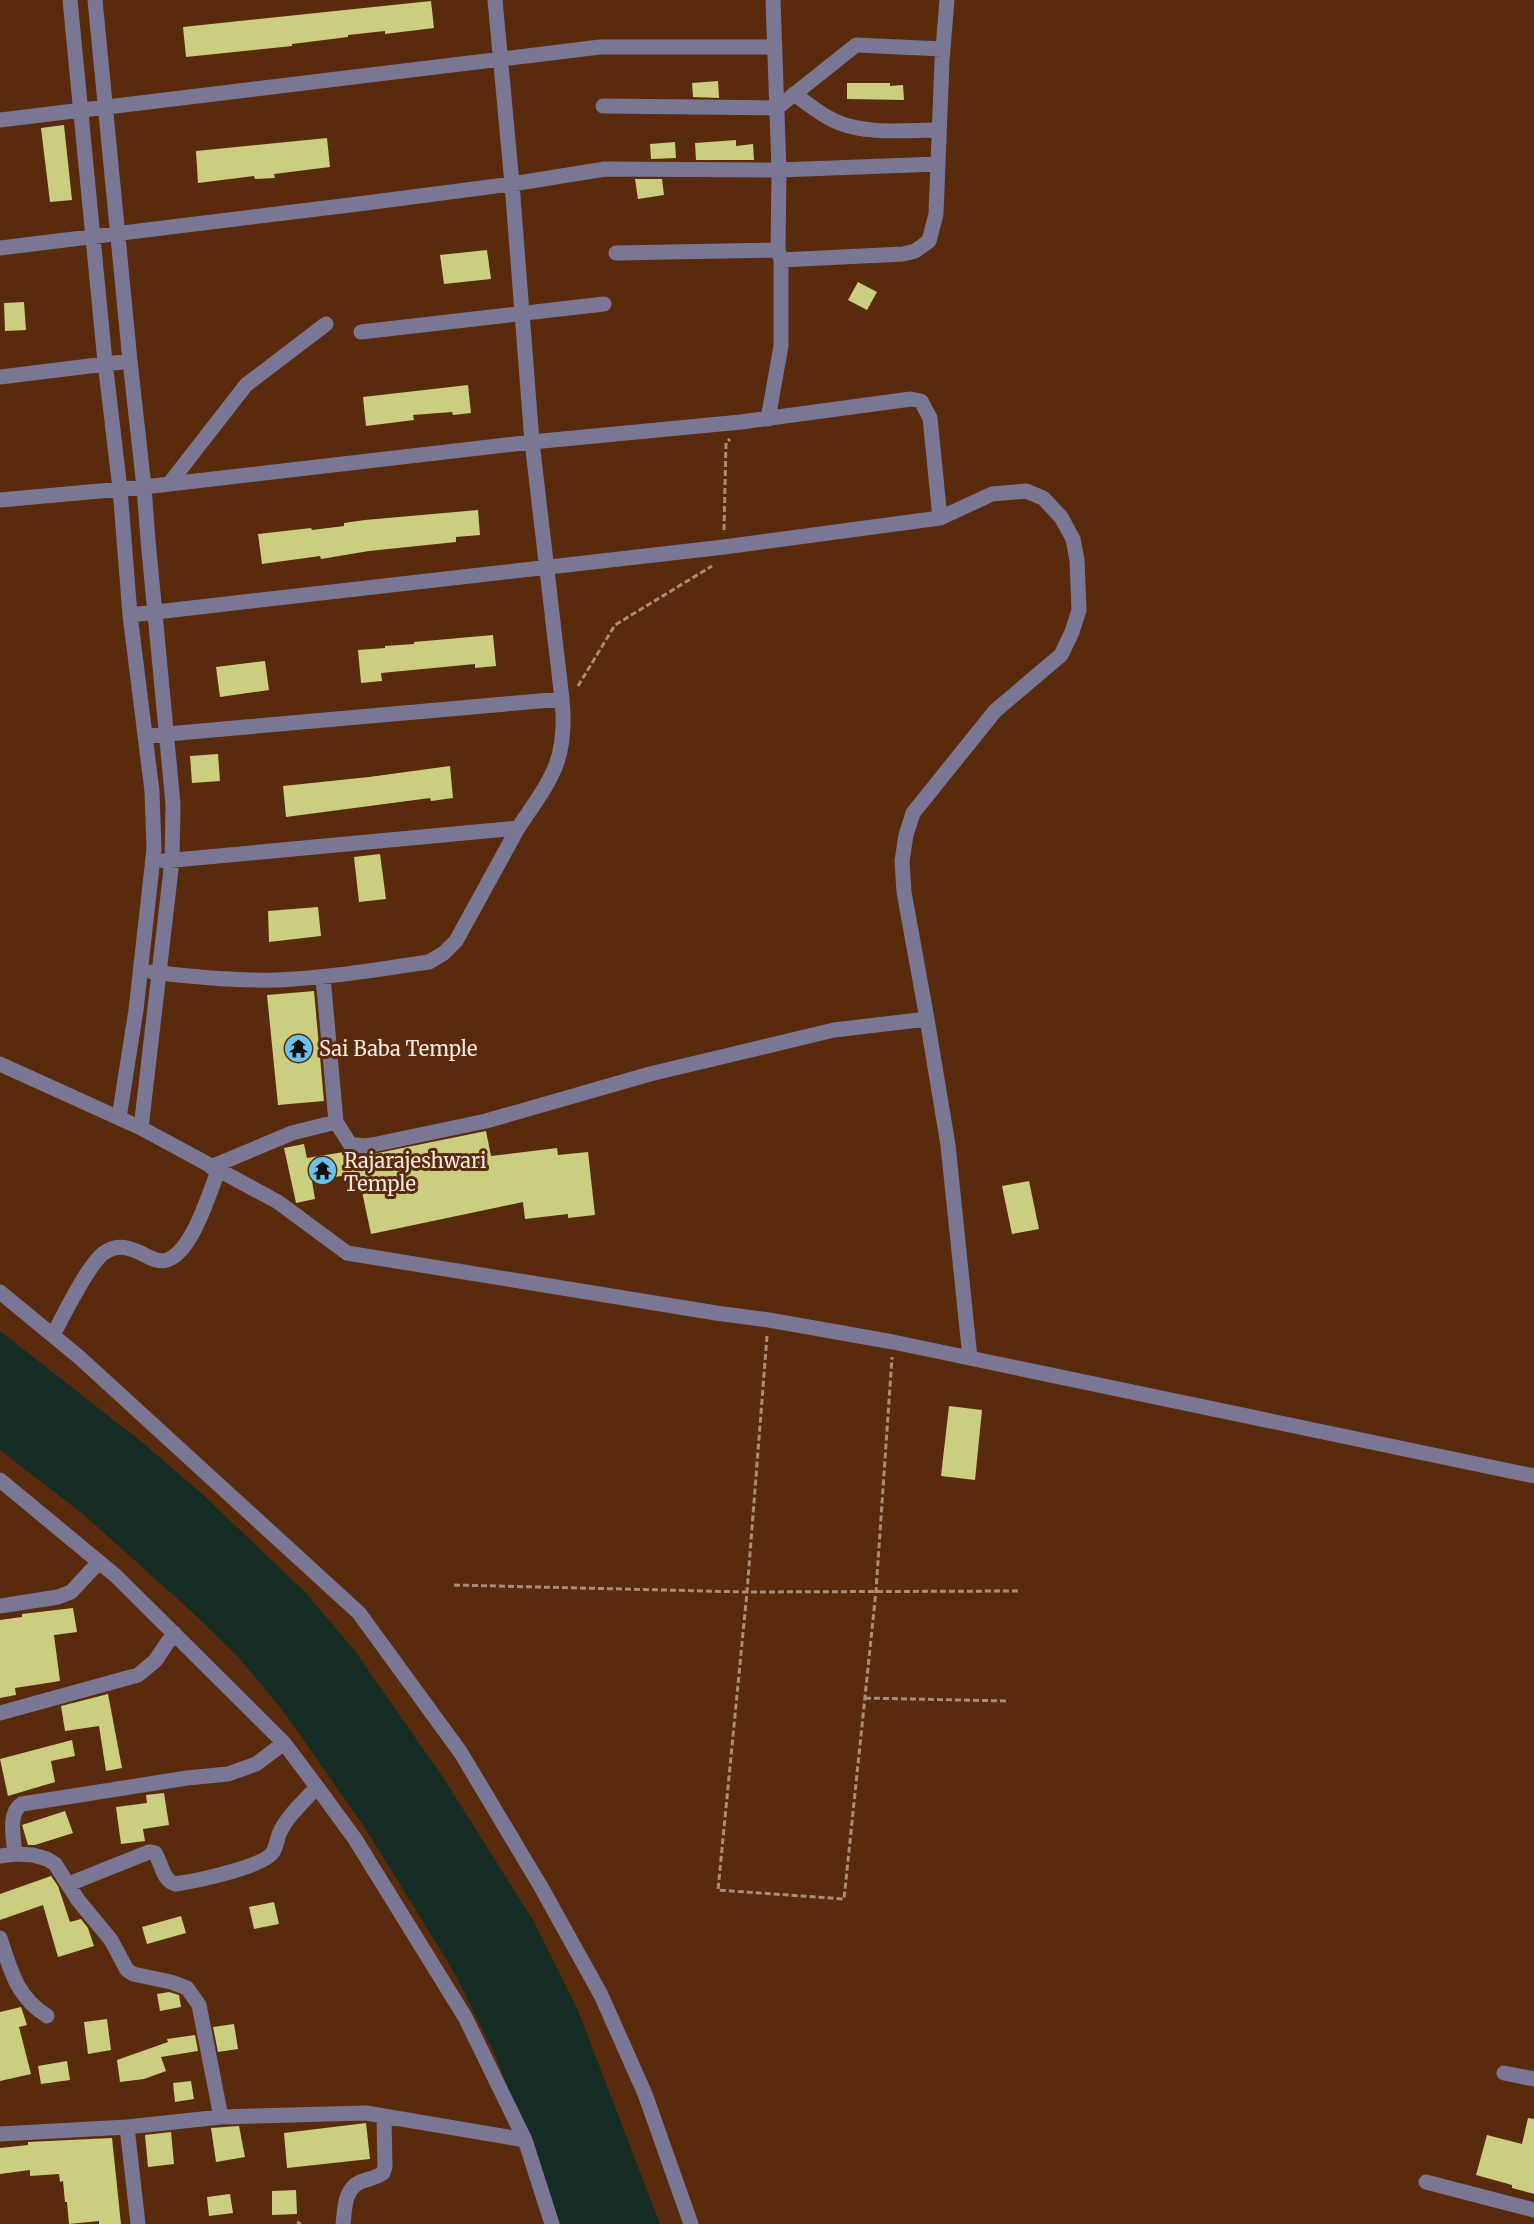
<svg xmlns="http://www.w3.org/2000/svg" width="1534" height="2224" viewBox="0 0 1534 2224" font-family="Merriweather,serif">
<rect width="100%" height="100%" fill="#592b0c"/>
<!-- water -->
<path fill="#162d25" d="M 0,1331 L 143,1443 L 199,1491 L 306,1593 L 355,1651 L 442,1776 L 533,1920 L 579,2013 L 660,2224 L 560,2224 L 494,2052 L 451,1967 L 365,1828 L 281,1708 L 238,1657 L 191,1611 L 84,1515 L 0,1450 Z"/>
<!-- building -->
<path fill="#cbcd7f" d="M 431,1 L 434,28 L 385,34 L 385,31 L 348,35 L 348,37 L 292,44 L 292,46 L 186,57 L 183,27 Z
M 718,81 L 719,98 L 693,97 L 692,83 Z
M 847,83 L 890,83 L 890,86 L 903,85 L 904,100 L 847,99 Z
M 64,125 L 72,200 L 50,202 L 41,128 Z
M 327,138 L 330,167 L 274,174 L 275,178 L 255,179 L 254,176 L 198,183 L 196,151 Z
M 736,140 L 736,146 L 753,144 L 754,160 L 696,160 L 695,143 Z
M 675,142 L 676,158 L 651,159 L 650,144 Z
M 635,179 L 662,179 L 664,195 L 638,199 Z
M 487,250 L 491,279 L 444,284 L 440,255 Z
M 858,282 L 877,292 L 867,310 L 848,300 Z
M 24,302 L 26,330 L 5,331 L 4,303 Z
M 468,385 L 471,413 L 453,415 L 452,412 L 413,415 L 414,420 L 366,426 L 363,397 Z
M 478,510 L 480,535 L 456,537 L 456,542 L 369,551 L 321,559 L 320,556 L 262,564 L 258,534 L 311,528 L 312,530 L 344,526 L 344,523 L 365,520 Z
M 493,635 L 496,666 L 475,668 L 475,664 L 381,673 L 382,681 L 361,683 L 358,650 L 385,648 L 385,646 L 414,644 L 414,642 Z
M 265,661 L 269,690 L 220,697 L 216,667 Z
M 218,754 L 220,781 L 192,783 L 190,756 Z
M 450,766 L 453,798 L 431,801 L 430,798 L 286,817 L 283,786 L 369,777 Z
M 380,854 L 386,899 L 359,902 L 354,857 Z
M 318,907 L 321,936 L 269,942 L 268,911 Z
M 314,991 L 324,1101 L 278,1105 L 267,995 Z
M 486,1131 L 491,1156 L 557,1148 L 558,1155 L 588,1152 L 595,1215 L 568,1218 L 568,1214 L 525,1219 L 523,1202 L 371,1234 L 358,1173 L 312,1181 L 315,1199 L 296,1203 L 284,1148 L 304,1144 L 307,1158 L 344,1152 L 347,1153 L 348,1157 L 363,1156 Z
M 1029,1181 L 1039,1229 L 1012,1234 L 1002,1186 Z
M 949,1406 L 982,1410 L 975,1480 L 941,1476 Z
M 73,1608 L 77,1632 L 54,1635 L 60,1681 L 15,1688 L 16,1695 L 0,1698 L 0,1620 L 22,1617 L 22,1614 Z
M 108,1694 L 122,1768 L 106,1771 L 99,1726 L 65,1731 L 61,1706 Z
M 72,1740 L 75,1756 L 51,1761 L 55,1782 L 8,1796 L 0,1759 Z
M 164,1793 L 169,1825 L 143,1829 L 145,1841 L 121,1844 L 116,1807 L 147,1803 L 146,1795 Z
M 65,1811 L 73,1833 L 35,1845 L 28,1845 L 22,1825 Z
M 51,1876 L 58,1886 L 70,1922 L 81,1919 L 88,1928 L 94,1946 L 58,1957 L 43,1905 L 0,1920 L 0,1894 Z
M 274,1902 L 279,1924 L 254,1929 L 249,1907 Z
M 181,1916 L 186,1933 L 147,1944 L 142,1927 Z
M 169,1992 L 179,1995 L 181,2007 L 160,2011 L 157,1994 Z
M 21,2007 L 27,2025 L 19,2027 L 31,2074 L 0,2081 L 0,2012 Z
M 107,2019 L 111,2050 L 88,2054 L 84,2022 Z
M 234,2024 L 238,2049 L 218,2052 L 213,2027 Z
M 195,2035 L 198,2051 L 161,2057 L 166,2071 L 144,2079 L 120,2082 L 117,2060 L 168,2042 L 167,2039 Z
M 67,2061 L 70,2080 L 41,2084 L 38,2066 Z
M 191,2081 L 194,2099 L 175,2102 L 173,2083 Z
M 1528,2118 L 1534,2119 L 1534,2194 L 1512,2188 L 1512,2185 L 1476,2175 L 1487,2135 L 1522,2144 Z
M 366,2123 L 370,2159 L 287,2168 L 284,2133 Z
M 239,2126 L 245,2157 L 216,2162 L 211,2128 Z
M 171,2132 L 174,2164 L 148,2167 L 145,2135 Z
M 112,2138 L 121,2224 L 99,2224 L 99,2221 L 69,2224 L 67,2202 L 65,2202 L 63,2181 L 60,2182 L 59,2174 L 30,2176 L 30,2170 L 0,2174 L 0,2148 L 28,2145 L 28,2142 Z
M 296,2190 L 297,2214 L 272,2215 L 272,2191 Z
M 230,2194 L 233,2213 L 209,2216 L 207,2197 Z"/>
<g fill="none" stroke-linecap="round" stroke-linejoin="round">
<!-- path -->
<path stroke="#aa8b77" stroke-width="3" stroke-dasharray="6 3" stroke-linecap="butt" d="M 724,530 L 726,443 L 730,439
M 578,686 L 615,625 L 712,566
M 767,1336 L 747,1592 L 718,1890 L 844,1899 L 876,1591 L 892,1357
M 454,1585 L 747,1592 L 1018,1591
M 865,1698 L 1006,1701
M 297,2222 L 301,2224"/>
<!-- minor -->
<path stroke="#7a7795" stroke-width="15" d="M 70,0 L 105,362 L 120,489 L 130,615 L 152,791 L 154,849 L 136,1010 L 119,1118
M 95,0 L 130,361 L 144,487 L 148,540 L 173,804 L 172,861 L 141,1128
M 495,0 L 512,184 L 532,442 L 562,699
M 794,94 C 807,103 822,116 837,122 C 868,135 906,130 939,130
M 603,106 L 777,108 L 856,45 L 943,49
M 0,120 L 600,47 L 775,47
M 0,248 L 358,204 L 512,184 L 605,169 L 779,170 L 938,164
M 616,253 L 778,250
M 781,260 L 903,254 L 915,251 L 929,241 L 936,214 L 942,61 L 947,0
M 361,332 L 604,304
M 0,377 L 130,361
M 768,419 L 781,346 L 781,260 L 778,250 L 779,170 L 773,0
M 169,484 L 246,385 L 326,324
M 0,500 L 144,487 L 532,442 L 741,422 L 911,399 L 921,401 L 930,418 L 940,518 L 724,547 L 130,615
M 145,736 L 562,699 C 568,761 551,779 518,828 L 164,861
M 152,972 C 193,977 235,981 277,980 C 328,978 379,969 429,962 L 444,953 L 456,941 L 518,828
M 927,1019 L 948,1145 L 970,1358
M 0,1064 L 141,1128 L 278,1202 L 347,1253 L 716,1313 L 769,1320 L 893,1342 L 1534,1476
M 336,1122 L 350,1144 L 362,1146 L 372,1145 L 486,1121 L 650,1074 L 834,1030 L 927,1019 L 904,892 L 902,861 L 906,835 L 913,813 L 995,711 L 1061,655 L 1072,632 L 1079,610 L 1077,560 L 1073,539 L 1061,517 L 1043,498 L 1026,491 L 992,494 L 940,518
M 211,1167 L 292,1133 L 336,1122 L 323,977
M 0,1292 L 79,1357 L 359,1613 L 461,1753 L 541,1887 L 601,1995 L 645,2094 L 691,2224
M 53,1335 C 63,1317 90,1259 107,1251 C 119,1244 129,1248 141,1253 C 149,1257 158,1263 167,1260 C 192,1252 209,1194 218,1171
M 0,1480 L 116,1576 L 284,1743 L 317,1787 L 355,1839 L 465,2017 L 525,2140 L 552,2224
M 0,1606 L 58,1597 L 71,1592 L 99,1562
M 0,1713 L 138,1675 L 155,1661 L 174,1633
M 15,1854 L 33,1855 L 47,1859 L 55,1864 L 78,1900 L 111,1940 L 127,1970 L 133,1974 L 171,1982 L 187,1988 L 199,2005 L 221,2117
M 0,1856 L 15,1854 C 14,1839 7,1813 22,1804 L 187,1778 L 228,1774 L 256,1764 L 284,1743
M 69,1884 L 149,1852 L 155,1853 C 162,1864 163,1882 176,1884 C 195,1881 264,1867 273,1852 C 276,1847 277,1840 279,1834 C 287,1816 304,1801 317,1787
M 0,1938 C 11,1971 16,1996 47,2016
M 1504,2073 L 1534,2079
M 127,2127 L 138,2224
M 0,2134 L 127,2127 L 221,2117 L 366,2113 L 525,2140
M 1426,2182 L 1534,2210
M 343,2224 C 345,2208 344,2190 360,2182 C 368,2179 376,2178 383,2173 L 385,2167 L 384,2116"/>
</g>
<!-- icons -->
<defs>
<symbol id="temple-disc" viewBox="-11 -11 22 22"><circle r="9.5" fill="#66c4ef" stroke="#592b0c"/><path d="M0-6L5-2H3V0L6.5 2.5H4V6H1.5V3h-3V6H-4V2.5H-6.5L-3 0V-2H-5Z" fill="#111"/></symbol>
</defs>
<g fill-rule="evenodd">
<use href="#temple-disc" x="282" y="1032" width="33" height="33"/>
<use href="#temple-disc" x="306" y="1154" width="33" height="33"/>
</g>
<g text-anchor="middle" dominant-baseline="central" stroke-width="6" stroke-linejoin="round" paint-order="stroke">
<!-- poi labels -->
<g font-size="20" fill="#fcece4" stroke="#592b0c" text-anchor="start">
<text x="319" y="1048">Sai Baba Temple</text>
<text x="344" y="1160">Rajarajeshwari<tspan x="344" dy="23">Temple</tspan></text>
</g>
</g>
</svg>
